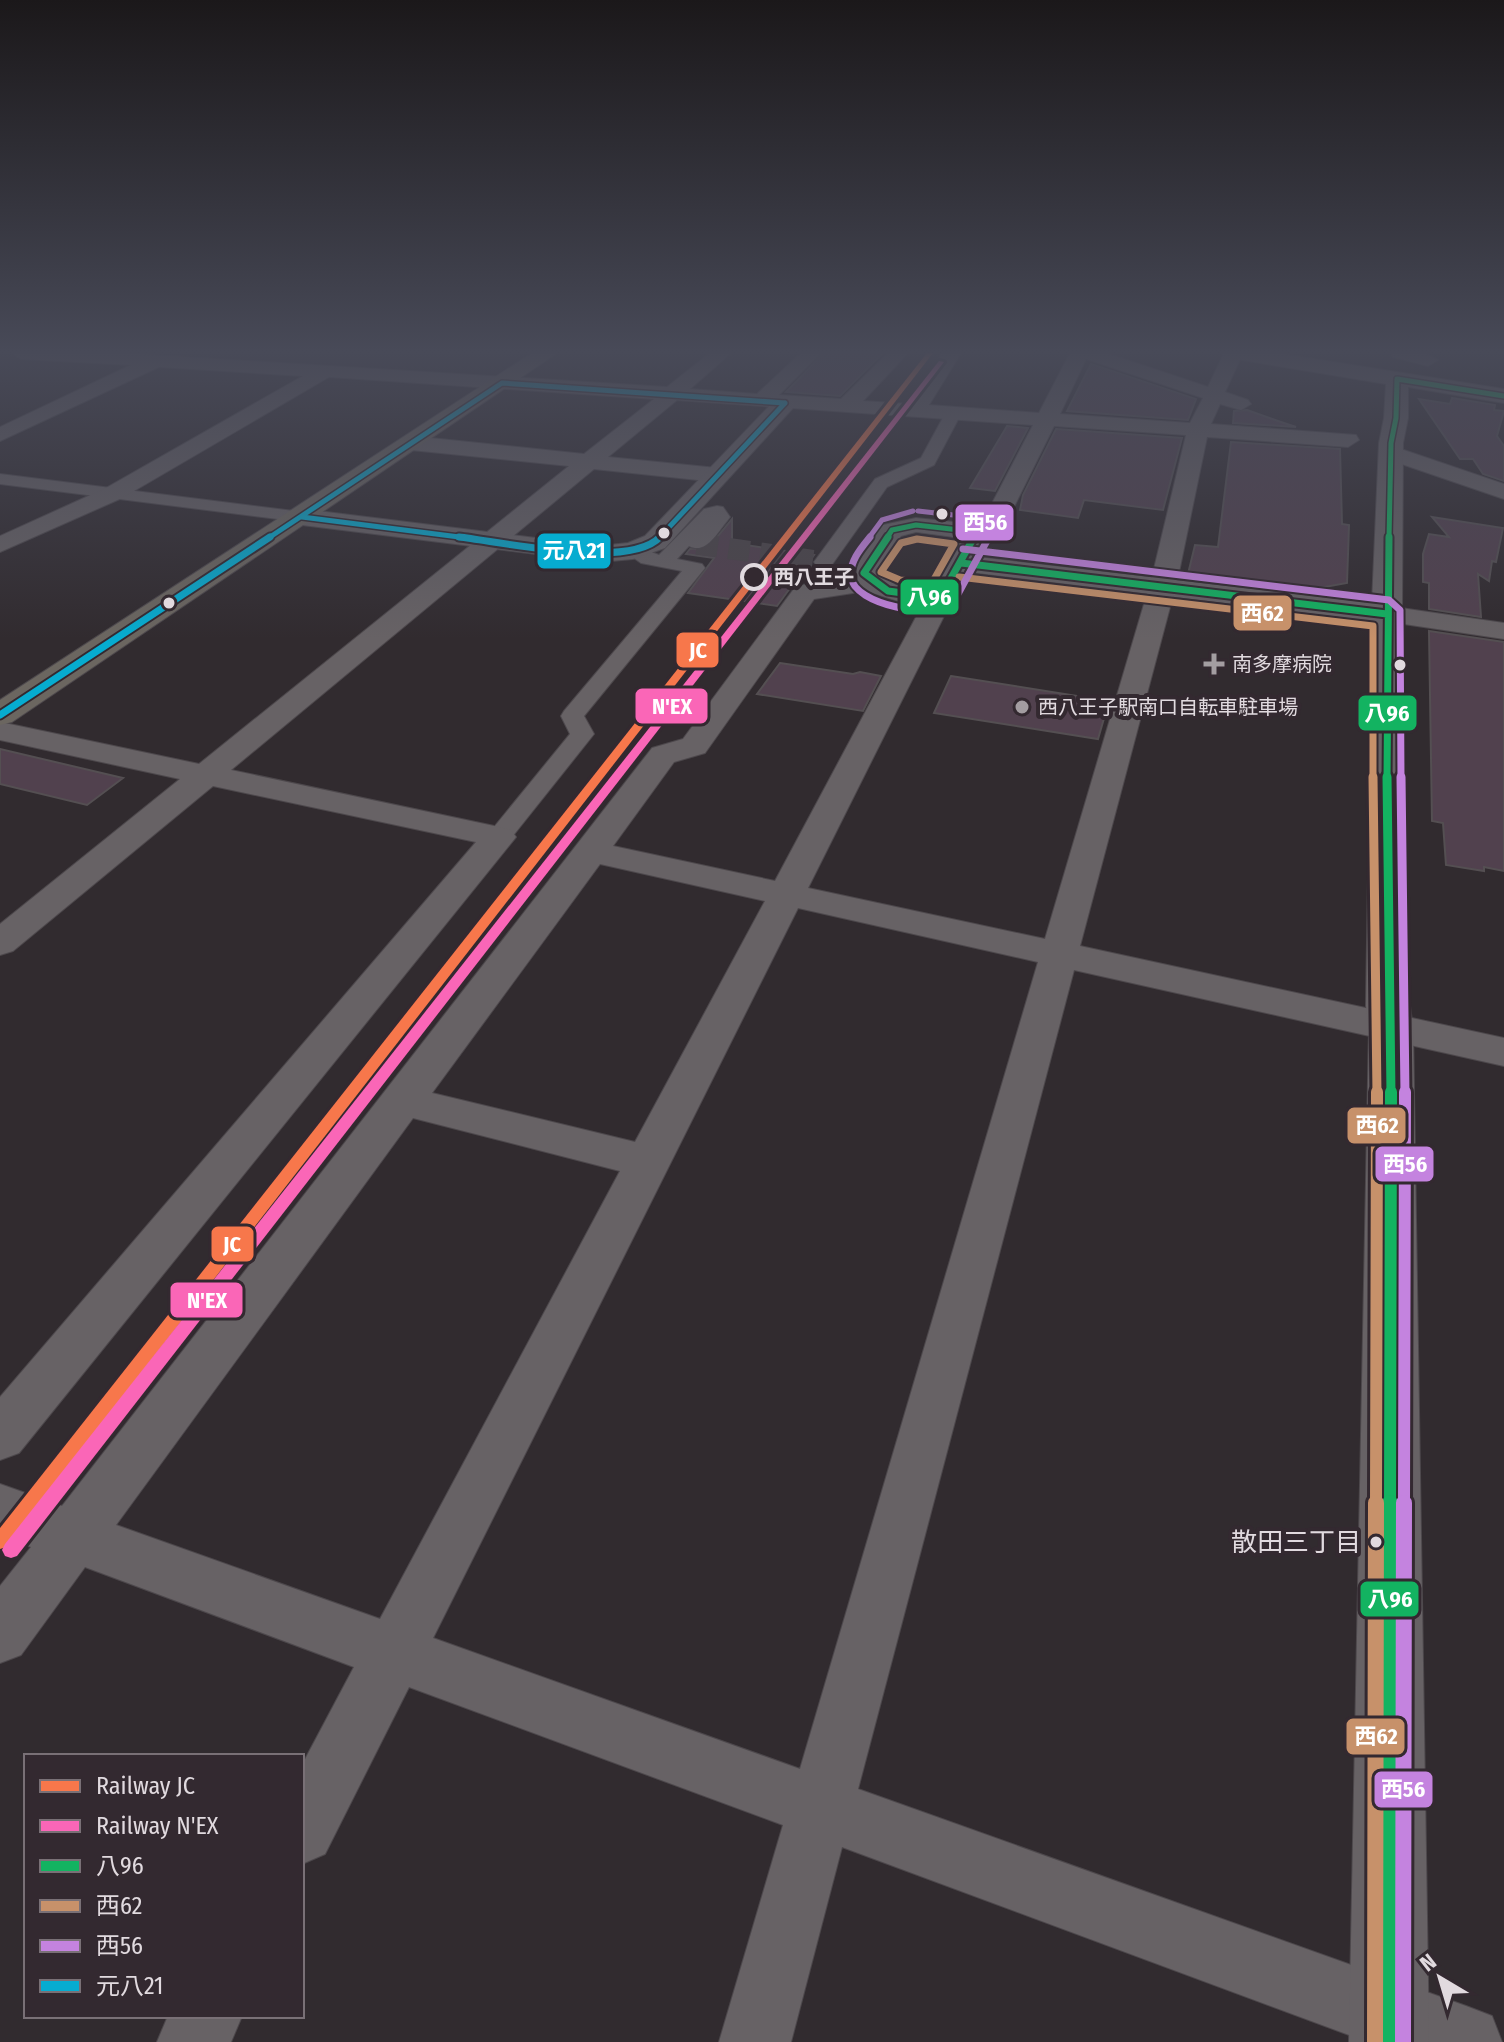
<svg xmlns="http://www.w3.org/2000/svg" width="1504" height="2042" viewBox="0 0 1504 2042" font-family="'Fira Sans Condensed','Noto Sans JP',sans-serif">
<rect width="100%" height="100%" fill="#312b2f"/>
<!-- building -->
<path fill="#51414e" stroke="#544f52" stroke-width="2" d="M 824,353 L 883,353 L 840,396 L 786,392 Z
M 1091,364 L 1196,399 L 1188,420 L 1067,411 Z
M 1452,398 L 1495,405 L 1494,410 L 1504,411 L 1497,436 L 1504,446 L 1504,481 L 1483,474 L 1473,459 L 1460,459 L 1419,399 L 1450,404 Z
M 1247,410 L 1278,421 L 1296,427 L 1233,423 L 1234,411 Z
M 1007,426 L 1028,428 L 995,491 L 970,488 Z
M 1056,429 L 1182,438 L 1163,510 L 1084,500 L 1078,518 L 1020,510 L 1023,495 Z
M 1231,442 L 1340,449 L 1342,524 L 1349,525 L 1347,583 L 1319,588 L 1188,574 L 1195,545 L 1218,547 Z
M 1432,517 L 1503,528 L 1496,562 L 1492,561 L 1489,581 L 1478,574 L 1481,617 L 1429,609 L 1429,583 L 1423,582 L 1423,554 L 1429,534 L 1449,537 Z
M 732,519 L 732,543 L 814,555 L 777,606 L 688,593 L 714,558 L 686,554 L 690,549 L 708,548 Z
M 1429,631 L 1504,642 L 1504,871 L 1484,867 L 1484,871 L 1446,865 L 1443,823 L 1432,821 Z
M 780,663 L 853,674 L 860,672 L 881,676 L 863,711 L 757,694 Z
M 951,676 L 1109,701 L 1098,739 L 934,713 Z
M 0,749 L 123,778 L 87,805 L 0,784 Z"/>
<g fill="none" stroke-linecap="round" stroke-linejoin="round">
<!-- pedestrian-tunnel -->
<path stroke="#4b4549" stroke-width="21" stroke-dasharray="21 11" stroke-linecap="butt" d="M 697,544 L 824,562"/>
<defs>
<path id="pedestrian" d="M 954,407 L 962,412 L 934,465 L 887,487 L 831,566 L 817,566 L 814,562 L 875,479 L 921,458 L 946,412 Z
M 0,474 L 302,512 L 311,517 L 302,522 L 0,484 Z
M 717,506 L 723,507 L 730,517 L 727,521 C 717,533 706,555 689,546 L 677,559 L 702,564 L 705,568 L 584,716 L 594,734 L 508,842 L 490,842 L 486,837 L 490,832 L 570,734 L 561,716 L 564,711 L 682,571 L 641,563 L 624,551 L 633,545 L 659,555 L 704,509 Z"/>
<path id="minor" d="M 12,353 L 121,353 L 667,387 L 710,353 L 731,353 L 690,389 L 757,394 L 801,353 L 821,353 L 779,395 L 841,399 L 888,353 L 908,353 L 863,401 L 909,404 L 942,353 L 961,353 L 929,405 L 1039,413 L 1070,353 L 1106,353 L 1208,387 L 1224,353 L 1243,353 L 1225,392 L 1248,400 L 1251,404 L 1241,410 L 1220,404 L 1211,424 L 1356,435 L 1359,440 L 1348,447 L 1207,437 L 1178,577 L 1080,946 L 1504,1038 L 1504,1066 L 1074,970 L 858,1789 L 1466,2006 L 1492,2016 L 1502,2042 L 1368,2042 L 842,1847 L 791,2042 L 719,2042 L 783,1825 L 409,1687 L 325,1854 L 302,1864 L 302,1765 L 354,1667 L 85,1567 L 21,1655 L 0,1663 L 0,1586 L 31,1547 L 0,1536 L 0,1484 L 62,1506 L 652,748 L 683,739 L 796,586 L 854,577 L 851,573 L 883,525 L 916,518 L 972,524 L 987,513 L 1033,425 L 677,400 L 608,457 L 717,468 L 725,470 L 728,475 L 725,480 L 717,482 L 594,469 L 231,770 L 499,827 L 511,830 L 516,837 L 19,1453 L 0,1460 L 0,1397 L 476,842 L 213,786 L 13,951 L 0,955 L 0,924 L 180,779 L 0,740 L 0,722 L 199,764 L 569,466 L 411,450 L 403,448 L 400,443 L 403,438 L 411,436 L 584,454 L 654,399 L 329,377 L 122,498 L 0,552 L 0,536 L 106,488 L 303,376 L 159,367 L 0,441 L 0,427 L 131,365 L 21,359 ZM 1086,359 L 1203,398 L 1190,423 L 1060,414 ZM 1054,426 L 1186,435 L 1152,577 L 1045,939 L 808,888 L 953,598 L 987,536 L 1009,517 ZM 916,532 L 961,538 L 932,589 L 896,585 L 877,573 L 901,536 ZM 866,591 L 898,601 L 923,604 L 775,881 L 613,846 L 674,762 L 705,753 L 814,599 ZM 600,864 L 765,901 L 635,1142 L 432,1093 ZM 798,908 L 1038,962 L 800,1769 L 433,1638 ZM 413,1118 L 620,1171 L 380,1619 L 116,1525 Z
M 1391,353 L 1424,353 L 1438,360 L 1428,366 L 1393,357 Z
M 1392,446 L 1504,484 L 1504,499 L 1384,458 L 1381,453 Z
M 1387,606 L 1504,623 L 1504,639 L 1377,620 L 1373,614 L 1377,608 Z
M 168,2016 L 242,2016 L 231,2042 L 157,2042 Z"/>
<path id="tertiary" d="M 1226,353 L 1277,353 L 1504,389 L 1504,403 L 1408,387 L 1408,418 L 1403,443 L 1402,614 L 1410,1006 L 1413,1029 L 1429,2042 L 1349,2042 L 1369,1029 L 1366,1006 L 1372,621 L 961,571 L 951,569 L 947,563 L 951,557 L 961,555 L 1372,603 L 1379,443 L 1384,418 L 1386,384 L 1236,359 Z
M 785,396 L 793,398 L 796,403 L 793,408 L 665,548 L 633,559 L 600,562 L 302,525 L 293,523 L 289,517 L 293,511 L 302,509 L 600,546 L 628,543 L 645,536 L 777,398 Z"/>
<path id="trunk" d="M 532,353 L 557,353 L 12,722 L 0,725 L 0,700 Z"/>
</defs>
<!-- pedestrian casing -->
<use href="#pedestrian" stroke="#4d484c" stroke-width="2"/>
<!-- minor casing -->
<use href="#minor" stroke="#4d484c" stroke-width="2"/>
<!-- tertiary casing -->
<use href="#tertiary" stroke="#4d484c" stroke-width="2"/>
<!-- trunk casing -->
<use href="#trunk" stroke="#4d484c" stroke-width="2"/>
<!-- pedestrian -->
<use href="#pedestrian" fill="#676265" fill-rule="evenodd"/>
<!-- minor -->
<use href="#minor" fill="#676265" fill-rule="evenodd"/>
<!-- tertiary -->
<use href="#tertiary" fill="#676265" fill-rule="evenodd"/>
<!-- trunk -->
<use href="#trunk" fill="#6b6660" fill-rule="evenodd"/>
<defs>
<path id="bus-1-far4" d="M 886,539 L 892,530 L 916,525 L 977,532 L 973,539
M 1389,539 L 1391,443 L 1396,418 L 1397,379 L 1504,396"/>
<path id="bus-1-far3" d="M 888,537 L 864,573 L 888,591 L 940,598 L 974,537
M 961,563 L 1387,614
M 1387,779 L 1389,537"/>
<path id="bus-1-far2" d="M 1387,777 L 1391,1094"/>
<path id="bus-1-far1" d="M 1390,1505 L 1391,1092"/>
<path id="bus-1" d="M 1389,2042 L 1390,1503"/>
<path id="bus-2-far3" d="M 917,539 L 954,544 L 932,583 L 900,580 L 881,572 L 901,543 Z
M 959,577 L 1373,626 L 1373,779"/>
<path id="bus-2-far2" d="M 1373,777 L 1377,1094"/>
<path id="bus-2-far1" d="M 1376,1505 L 1377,1092"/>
<path id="bus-2" d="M 1375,2042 L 1376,1503"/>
<path id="bus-3-far4" d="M 918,511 L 980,518 L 990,528 L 989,539
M 868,539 L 882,520 L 913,511"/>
<path id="bus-3-far3" d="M 870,537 C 861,548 849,562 851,577 C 854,605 933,619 952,605 L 989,537
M 963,549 L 1389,600 L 1400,610 L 1401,779"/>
<path id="bus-3-far2" d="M 1401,777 L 1405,1094"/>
<path id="bus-3-far1" d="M 1404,1505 L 1405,1092"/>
<path id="bus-3" d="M 1403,2042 L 1404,1503"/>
<path id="bus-4-far1" d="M 302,517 L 475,539
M 267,539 L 502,383 L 785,403
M 658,539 L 785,403"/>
<path id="bus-4" d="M 459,537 C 503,542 629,570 660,537
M 0,715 L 270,537"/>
</defs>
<!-- bus-1-far4 casing -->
<use href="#bus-1-far4" stroke="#332930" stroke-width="8"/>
<!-- bus-1-far3 casing -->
<use href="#bus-1-far3" stroke="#332930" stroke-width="11"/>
<!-- bus-1-far2 casing -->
<use href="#bus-1-far2" stroke="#332930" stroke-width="15"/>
<!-- bus-1-far1 casing -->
<use href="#bus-1-far1" stroke="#332930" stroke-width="18"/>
<!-- bus-1 casing -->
<use href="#bus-1" stroke="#332930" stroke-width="22"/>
<!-- bus-2-far3 casing -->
<use href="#bus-2-far3" stroke="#332930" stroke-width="11"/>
<!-- bus-2-far2 casing -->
<use href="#bus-2-far2" stroke="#332930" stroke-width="15"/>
<!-- bus-2-far1 casing -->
<use href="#bus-2-far1" stroke="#332930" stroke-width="18"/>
<!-- bus-2 casing -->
<use href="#bus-2" stroke="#332930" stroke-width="22"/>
<!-- bus-3-far4 casing -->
<use href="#bus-3-far4" stroke="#332930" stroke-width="8"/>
<!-- bus-3-far3 casing -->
<use href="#bus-3-far3" stroke="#332930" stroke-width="11"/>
<!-- bus-3-far2 casing -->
<use href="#bus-3-far2" stroke="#332930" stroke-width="15"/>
<!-- bus-3-far1 casing -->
<use href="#bus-3-far1" stroke="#332930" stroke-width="18"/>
<!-- bus-3 casing -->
<use href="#bus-3" stroke="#332930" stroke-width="22"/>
<!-- bus-4-far1 casing -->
<use href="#bus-4-far1" stroke="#332930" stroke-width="8"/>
<!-- bus-4 casing -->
<use href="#bus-4" stroke="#332930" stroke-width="11"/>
<!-- bus-1-far4 -->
<use href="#bus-1-far4" stroke="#13b361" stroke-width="5"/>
<!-- bus-1-far3 -->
<use href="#bus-1-far3" stroke="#13b361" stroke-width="7"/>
<!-- bus-1-far2 -->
<use href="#bus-1-far2" stroke="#13b361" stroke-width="9"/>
<!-- bus-1-far1 -->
<use href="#bus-1-far1" stroke="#13b361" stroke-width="12"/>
<!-- bus-1 -->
<use href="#bus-1" stroke="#13b361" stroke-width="16"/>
<!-- bus-2-far3 -->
<use href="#bus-2-far3" stroke="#c7916a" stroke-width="7"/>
<!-- bus-2-far2 -->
<use href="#bus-2-far2" stroke="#c7916a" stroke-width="9"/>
<!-- bus-2-far1 -->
<use href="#bus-2-far1" stroke="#c7916a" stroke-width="12"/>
<!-- bus-2 -->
<use href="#bus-2" stroke="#c7916a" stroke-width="16"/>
<!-- bus-3-far4 -->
<use href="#bus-3-far4" stroke="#c483df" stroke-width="5"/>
<!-- bus-3-far3 -->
<use href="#bus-3-far3" stroke="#c483df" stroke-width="7"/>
<!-- bus-3-far2 -->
<use href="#bus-3-far2" stroke="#c483df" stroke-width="9"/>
<!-- bus-3-far1 -->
<use href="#bus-3-far1" stroke="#c483df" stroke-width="12"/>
<!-- bus-3 -->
<use href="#bus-3" stroke="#c483df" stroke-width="16"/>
<!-- bus-4-far1 -->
<use href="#bus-4-far1" stroke="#06acd0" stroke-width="5"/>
<!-- bus-4 -->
<use href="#bus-4" stroke="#06acd0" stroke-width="7"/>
<defs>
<path id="rail-1" d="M 927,353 L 933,353 L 6,1547 L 0,1549 L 0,1528 Z"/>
<path id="rail-2" d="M 939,361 L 944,362 L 17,1556 L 11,1558 L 5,1556 L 2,1550 L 5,1544 Z"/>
</defs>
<!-- rail-1 casing -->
<use href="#rail-1" stroke="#332930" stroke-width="6"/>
<!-- rail-2 casing -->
<use href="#rail-2" stroke="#332930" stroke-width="6"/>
<!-- rail-1 -->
<use href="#rail-1" fill="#f7774b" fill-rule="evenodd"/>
<!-- rail-2 -->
<use href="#rail-2" fill="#fa66b7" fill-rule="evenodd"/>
</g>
<!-- sky -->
<linearGradient id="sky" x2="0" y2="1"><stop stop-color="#1b181a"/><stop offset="0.55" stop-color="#484a58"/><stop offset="1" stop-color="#484a58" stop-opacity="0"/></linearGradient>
<rect width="1504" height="639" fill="url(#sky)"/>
<!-- markers -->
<g fill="#e1dadf" stroke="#332930" stroke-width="3">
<circle cx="942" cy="514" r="7"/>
<circle cx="664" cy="533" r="7"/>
<circle cx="169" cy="603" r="7"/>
<circle cx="1400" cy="665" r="7"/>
<circle cx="1376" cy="1542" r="7"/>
</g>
<circle fill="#332930" stroke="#e1dadf" stroke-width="4" cx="754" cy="577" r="12"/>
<g fill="#a39da1" stroke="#332930" stroke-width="3">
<path d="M1210 652h8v8h8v8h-8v8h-8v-8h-8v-8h8z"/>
<circle cx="1022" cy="707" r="8"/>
</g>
<g text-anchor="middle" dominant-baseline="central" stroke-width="8" stroke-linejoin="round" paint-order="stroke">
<!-- far-stop labels -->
<g font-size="20" font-weight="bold" fill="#e1dadf" stroke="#332930" text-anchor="start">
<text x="774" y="577">西八王子</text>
</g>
<!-- far-poi labels -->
<g font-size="20" fill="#e1dadf" stroke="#332930" text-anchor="start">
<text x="1232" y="664">南多摩病院</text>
<text x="1038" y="707">西八王子駅南口自転車駐車場</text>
</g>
<!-- near-bus labels -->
<g font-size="26" fill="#e1dadf" stroke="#332930" text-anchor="end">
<text x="1361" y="1542">散田三丁目</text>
</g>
</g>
<g stroke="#332930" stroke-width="3">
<rect x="954" y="503" width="61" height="39" rx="8" fill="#c483df"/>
<rect x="536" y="532" width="76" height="38" rx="8" fill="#06acd0"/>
<rect x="899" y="578" width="61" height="38" rx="8" fill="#13b361"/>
<rect x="1232" y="594" width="61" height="38" rx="8" fill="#c7916a"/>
<rect x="675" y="631" width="45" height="38" rx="8" fill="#f7774b"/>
<rect x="634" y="687" width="75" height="38" rx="8" fill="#fa66b7"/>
<rect x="1357" y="694" width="61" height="38" rx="8" fill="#13b361"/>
<rect x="1346" y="1106" width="61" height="39" rx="8" fill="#c7916a"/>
<rect x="1374" y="1145" width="61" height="38" rx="8" fill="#c483df"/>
<rect x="210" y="1225" width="45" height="38" rx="8" fill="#f7774b"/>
<rect x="169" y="1281" width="75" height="38" rx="8" fill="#fa66b7"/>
<rect x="1359" y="1580" width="61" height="38" rx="8" fill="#13b361"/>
<rect x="1345" y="1717" width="61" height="39" rx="8" fill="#c7916a"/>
<rect x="1373" y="1770" width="61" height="39" rx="8" fill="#c483df"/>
</g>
<g font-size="22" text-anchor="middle" font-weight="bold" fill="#fff">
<text x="985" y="530">西56</text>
<text x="574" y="558">元八21</text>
<text x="929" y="605">八96</text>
<text x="1262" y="621">西62</text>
<text x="698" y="658">JC</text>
<text x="672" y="714">N'EX</text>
<text x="1387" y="721">八96</text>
<text x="1377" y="1133">西62</text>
<text x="1405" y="1172">西56</text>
<text x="232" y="1252">JC</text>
<text x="207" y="1308">N'EX</text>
<text x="1390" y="1607">八96</text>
<text x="1376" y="1744">西62</text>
<text x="1403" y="1797">西56</text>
</g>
<!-- legend -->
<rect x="24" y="1754" width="280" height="264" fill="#332930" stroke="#797076" stroke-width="2"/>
<rect x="40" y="1780" width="40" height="12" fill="#f7774b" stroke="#797076" stroke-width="2"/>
<text x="96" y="1794" font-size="24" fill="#e1dadf">Railway JC</text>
<rect x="40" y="1820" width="40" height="12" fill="#fa66b7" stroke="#797076" stroke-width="2"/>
<text x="96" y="1834" font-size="24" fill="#e1dadf">Railway N'EX</text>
<rect x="40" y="1860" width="40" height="12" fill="#13b361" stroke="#797076" stroke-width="2"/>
<text x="96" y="1874" font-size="24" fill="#e1dadf">八96</text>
<rect x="40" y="1900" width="40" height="12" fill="#c7916a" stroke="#797076" stroke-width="2"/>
<text x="96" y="1914" font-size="24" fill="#e1dadf">西62</text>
<rect x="40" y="1940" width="40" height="12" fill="#c483df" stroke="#797076" stroke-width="2"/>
<text x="96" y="1954" font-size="24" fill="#e1dadf">西56</text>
<rect x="40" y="1980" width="40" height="12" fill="#06acd0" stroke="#797076" stroke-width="2"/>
<text x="96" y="1994" font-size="24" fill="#e1dadf">元八21</text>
<!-- north arrow -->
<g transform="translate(1440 1978) rotate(322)" stroke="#332930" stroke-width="6" paint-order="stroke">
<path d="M0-6L14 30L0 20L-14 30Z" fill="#e1dadf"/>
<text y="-12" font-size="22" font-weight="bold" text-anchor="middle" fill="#e1dadf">N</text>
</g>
</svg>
